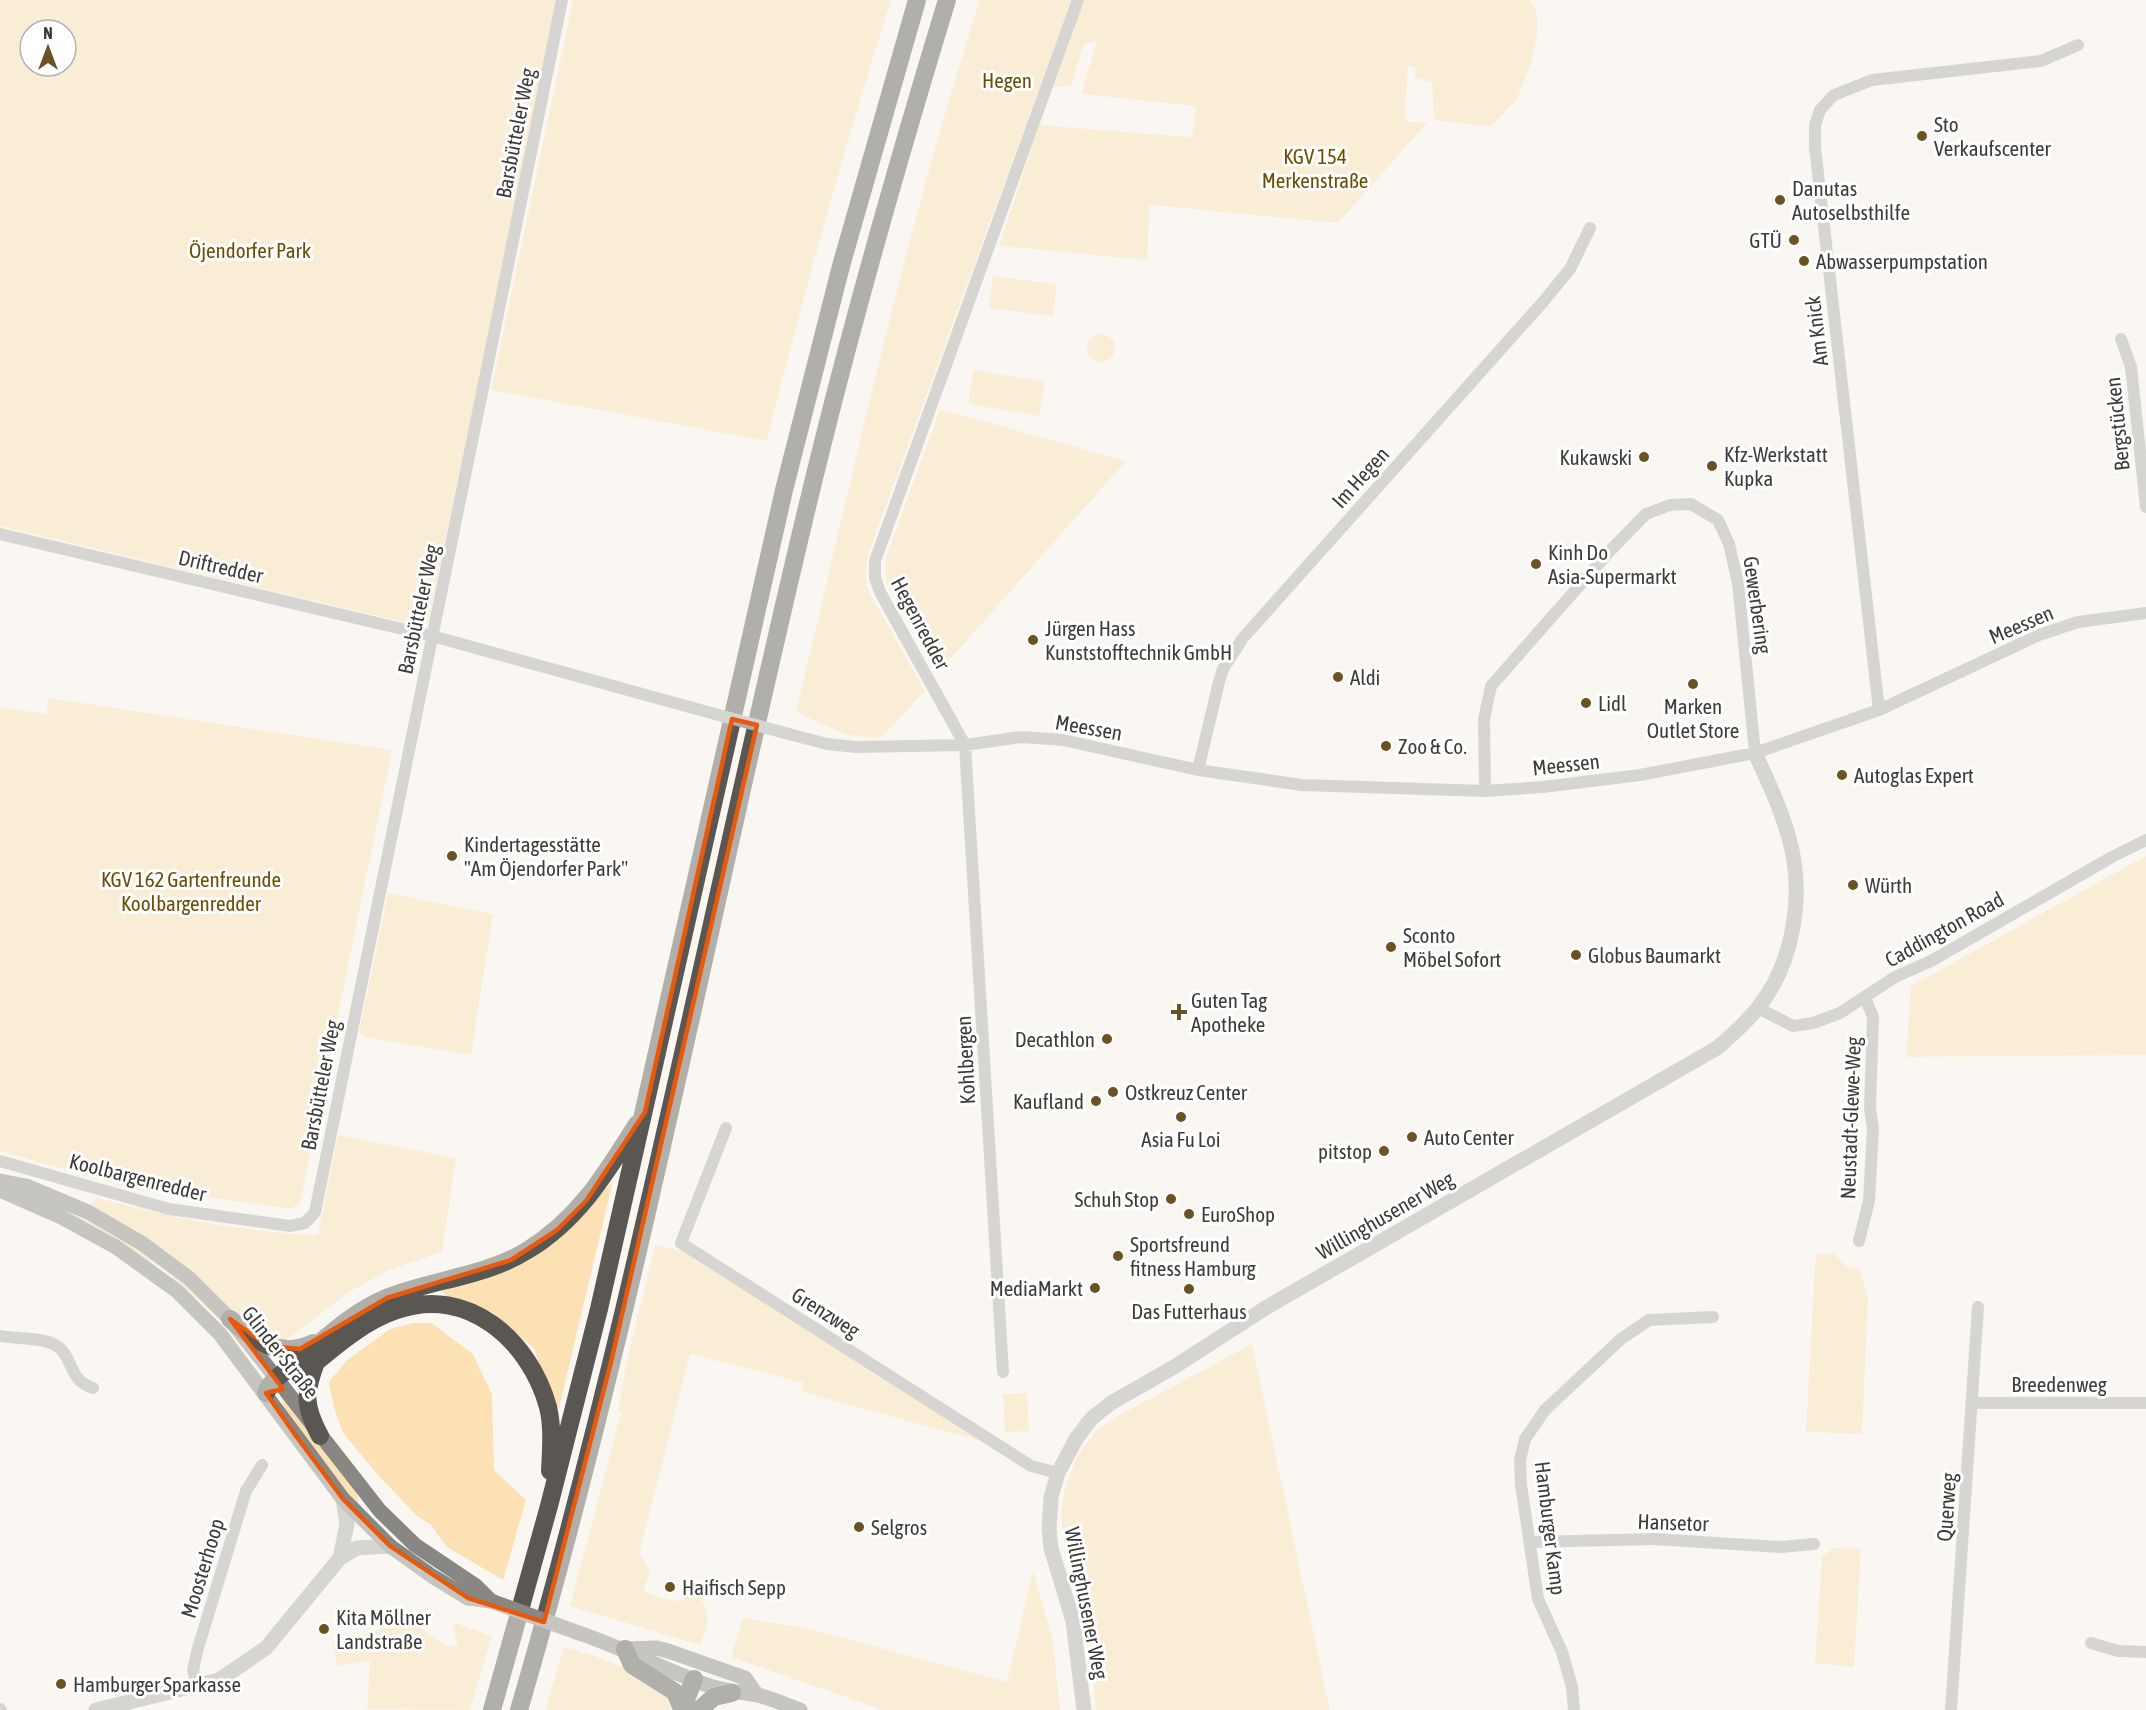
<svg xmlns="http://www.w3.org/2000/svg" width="2146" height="1710" viewBox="0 0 2146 1710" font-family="'Asap Condensed',sans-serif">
<rect width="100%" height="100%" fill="#faf7f3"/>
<!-- green -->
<path fill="#fbe1b4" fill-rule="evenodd" d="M 0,0 L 558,0 L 428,622 L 420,626 L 0,526 ZM 30,30 L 66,30 L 66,66 L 30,66 Z
M 573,0 L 891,0 C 845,146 804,292 767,441 L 491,390 Z
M 980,0 L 1530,0 C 1548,19 1529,73 1519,94 C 1513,106 1499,117 1491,127 L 1434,120 L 1432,82 L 1415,78 L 1415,68 L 1408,65 L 1405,121 L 1427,123 L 1338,223 L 1150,205 L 1147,260 L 999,246 L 1039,125 L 1192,137 L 1196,106 L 1081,94 L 1097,41 L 1084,44 L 1071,85 L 1053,88 L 1070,41 L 1058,37 L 869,552 L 865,570 L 867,588 L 925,691 L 881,738 L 846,735 L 796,712 C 853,474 904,234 980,0 Z
M 993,276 L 1057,284 L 1053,316 L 989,308 Z
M1087 348a14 14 0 1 1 28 0a14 14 0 1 1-28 0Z
M 974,370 L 1045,382 L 1039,416 L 968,404 Z
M 940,409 L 1126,461 L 937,674 L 887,584 L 885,560 Z
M 49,698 L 392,750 L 300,1203 L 291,1209 L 157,1190 L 139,1191 L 0,1151 L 0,707 L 46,714 Z
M 2146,856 L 2146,1055 L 1906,1057 L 1911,986 Z
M 388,893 L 493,914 L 471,1055 L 364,1037 L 359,1032 Z
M 338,1135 L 456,1158 L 442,1252 L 389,1270 L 349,1292 L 283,1343 L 254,1332 L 168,1252 L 92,1205 L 95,1197 C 167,1217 243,1232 318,1235 Z
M 613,1181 L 559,1408 L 554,1410 L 534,1348 L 490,1311 L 447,1298 L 440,1287 L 505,1269 L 552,1245 Z
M 8,1188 C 116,1227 191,1271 258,1367 L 217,1317 L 162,1268 Z
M 655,1245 L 688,1252 L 981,1441 L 802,1392 L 804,1383 L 690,1354 L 639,1554 L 650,1570 L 644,1590 L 646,1593 L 673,1601 L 684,1600 L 689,1584 C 710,1607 712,1616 700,1645 L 570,1606 L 621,1413 L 618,1412 L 627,1360 Z
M 1818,1254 L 1835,1254 L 1845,1266 L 1859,1269 L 1868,1296 L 1862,1434 L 1806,1432 L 1815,1262 Z
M 413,1323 L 431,1323 L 473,1354 L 492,1395 L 494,1470 L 526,1500 L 503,1580 L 447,1547 L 431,1525 L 416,1515 L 378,1475 L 343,1433 L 334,1408 L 329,1382 L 347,1360 L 390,1329 Z
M 1252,1344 L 1330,1710 L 1096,1710 L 1090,1646 L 1083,1610 L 1063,1540 L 1061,1515 L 1064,1491 L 1077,1456 L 1096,1431 L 1118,1416 Z
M 1027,1393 L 1029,1431 L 1005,1432 L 1003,1394 Z
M 280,1394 L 356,1491 L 360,1508 L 286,1412 Z
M 1834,1548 L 1861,1549 L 1854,1667 L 1815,1663 L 1822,1556 Z
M 1033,1571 L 1053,1641 L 1060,1710 L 883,1710 L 731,1657 L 743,1618 L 806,1628 L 1007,1682 Z
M 388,1606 L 443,1644 L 458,1647 L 452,1622 L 492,1636 L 470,1710 L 367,1709 L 370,1661 L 337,1666 L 332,1642 L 385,1628 Z
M 564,1647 C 591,1653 640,1672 661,1689 C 667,1694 670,1703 671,1710 L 545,1710 Z"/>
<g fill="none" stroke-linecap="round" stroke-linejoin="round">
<!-- minor -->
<path stroke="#adacaa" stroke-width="12" d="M 2121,339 L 2131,367 L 2146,507
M 0,534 L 432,636 L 704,711
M 1879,710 L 1815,147 L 1815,125 L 1820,110 L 1834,95 L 1872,80 L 2041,61 L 2078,45
M 785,733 L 827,744 L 856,747 L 965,745 L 1021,737 L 1063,740 L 1198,770 L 1302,785 L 1485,791 L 1543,787 L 1640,775 L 1755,753 L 1879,710 L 2039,635 L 2078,622 L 2146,613
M 1198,770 L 1219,682 L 1223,669 L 1243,638 L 1543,302 L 1570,269 L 1590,228
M 1485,791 L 1484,719 L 1491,686 L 1609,552 L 1641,519 L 1646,514 L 1670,505 L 1691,504 L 1718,520 L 1729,544 L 1738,583 L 1755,753
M 1758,1008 L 1793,1026 L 1813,1023 L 1840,1013 L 1895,977 L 1931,961 L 2112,857 L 2146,840
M 726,1128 L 681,1243 L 1031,1466 L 1058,1473
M 0,1161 L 169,1209 L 290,1226 L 305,1223 L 315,1212 L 562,0
M 1859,1241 L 1869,1201 L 1873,1129 L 1870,1108 L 1873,1017 L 1865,997
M 0,1336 C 16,1339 43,1337 57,1346 C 74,1358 68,1380 93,1388
M 1003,1372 L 965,745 L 880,592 L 875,578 L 875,561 L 1078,0
M 1973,1403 L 2146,1403
M 1530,1542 L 1655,1539 L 1781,1547 L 1814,1544
M 2091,1643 L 2118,1651 L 2146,1652
M 197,1687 L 193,1670 L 198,1648 L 246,1491 L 262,1465
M 0,1709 L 1,1710
M 1574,1710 L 1572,1687 L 1562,1652 L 1538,1599 L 1521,1485 L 1520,1460 L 1525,1439 L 1545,1410 L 1621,1339 L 1649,1320 L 1713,1317
M 1951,1710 L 1978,1307"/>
<!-- tertiary -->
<path stroke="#adacaa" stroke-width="15" d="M 340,1558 L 347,1524 L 343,1499
M 96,1710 L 219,1680 L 266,1648 L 340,1558 L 357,1548 L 390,1546
M 1084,1710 L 1073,1621 L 1051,1548 L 1049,1529 L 1051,1497 L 1058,1473 L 1076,1439 L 1091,1419 L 1111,1403 L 1174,1367 L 1267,1307 L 1717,1048 C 1731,1036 1745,1024 1757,1009 C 1794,964 1805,894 1789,838 C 1781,809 1768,781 1755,753"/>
<!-- secondary -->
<path stroke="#898784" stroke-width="15" d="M 0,1181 L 26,1186 L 88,1212 L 143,1244 L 190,1279 L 230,1319 L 380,1511 L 415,1545 L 476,1586 L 491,1601
M 0,1190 L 61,1217 L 116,1247 L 177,1291 L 220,1334 L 343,1499 L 390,1546 L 432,1576 L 468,1598 L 491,1601
M 579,1633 C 623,1648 663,1669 707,1685 C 727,1692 737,1691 757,1695 C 771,1698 786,1705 800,1710
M 625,1649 L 657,1648 L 671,1652 L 745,1678 L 757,1695"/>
<!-- motorway -->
<path stroke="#5a5753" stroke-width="18" d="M 230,1319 C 255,1341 280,1359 313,1343
M 316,1362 C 304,1394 304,1406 320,1436
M 298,1377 C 328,1353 360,1322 397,1310 C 468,1285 530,1341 548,1407 C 553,1427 551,1450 550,1471
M 266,1393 C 271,1378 289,1370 301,1359 C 328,1336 353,1312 386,1298 C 433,1279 485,1277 528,1250 C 579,1219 606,1173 637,1124
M 625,1649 L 632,1665 L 675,1692 L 682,1709
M 492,1710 L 549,1506 L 599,1309 L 784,490 L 841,266 L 917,0
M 519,1710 C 636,1310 712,900 810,495 C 850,329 897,164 947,0
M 682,1710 L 694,1679
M 699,1710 L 714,1697 L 732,1693"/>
<!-- minor-bridge -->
<path stroke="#adacaa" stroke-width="12" d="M 704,711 L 785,733"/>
<!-- secondary-bridge -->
<path stroke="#898784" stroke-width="15" d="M 491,1601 L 579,1633"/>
</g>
<!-- marked area -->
<path d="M0 0H2146V1710H0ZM 732,719 L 757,725 L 612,1358 L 544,1622 L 468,1598 L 390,1546 L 343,1499 L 296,1436 L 266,1393 L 283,1389 L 230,1319 L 268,1346 L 300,1349 L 387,1298 L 511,1260 L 557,1230 L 586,1201 L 645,1112 Z" fill="#faf7f3" fill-opacity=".55" fill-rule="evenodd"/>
<path fill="none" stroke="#e8590c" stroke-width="4.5" stroke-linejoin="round" d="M 732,719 L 757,725 L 612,1358 L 544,1622 L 468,1598 L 390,1546 L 343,1499 L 296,1436 L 266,1393 L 283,1389 L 230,1319 L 268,1346 L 300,1349 L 387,1298 L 511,1260 L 557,1230 L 586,1201 L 645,1112 Z"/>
<!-- markers -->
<g fill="#6b5223" stroke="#fff" stroke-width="2">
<circle cx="1922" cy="136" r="6"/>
<circle cx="1780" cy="200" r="6"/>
<circle cx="1794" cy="240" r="6"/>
<circle cx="1804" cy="261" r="6"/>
<circle cx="1644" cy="457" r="6"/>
<circle cx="1712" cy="466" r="6"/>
<circle cx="1536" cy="564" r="6"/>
<circle cx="1033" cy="640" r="6"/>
<circle cx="1338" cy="677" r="6"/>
<circle cx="1693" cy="684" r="6"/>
<circle cx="1586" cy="703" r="6"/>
<circle cx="1386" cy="746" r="6"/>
<circle cx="1842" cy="775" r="6"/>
<circle cx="452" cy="856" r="6"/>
<circle cx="1853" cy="885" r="6"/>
<circle cx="1391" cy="947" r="6"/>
<circle cx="1576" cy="955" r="6"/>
<path d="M1176 1003h6v6h6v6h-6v6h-6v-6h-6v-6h6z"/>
<circle cx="1107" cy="1039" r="6"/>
<circle cx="1113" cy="1092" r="6"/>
<circle cx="1096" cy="1101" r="6"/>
<circle cx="1181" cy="1117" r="6"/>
<circle cx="1412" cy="1137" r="6"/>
<circle cx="1384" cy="1151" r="6"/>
<circle cx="1171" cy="1199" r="6"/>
<circle cx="1189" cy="1214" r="6"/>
<circle cx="1118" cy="1256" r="6"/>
<circle cx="1095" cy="1288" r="6"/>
<circle cx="1189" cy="1289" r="6"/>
<circle cx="859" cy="1527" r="6"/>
<circle cx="670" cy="1587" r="6"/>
<circle cx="324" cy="1629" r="6"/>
<circle cx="61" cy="1684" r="6"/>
</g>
<g text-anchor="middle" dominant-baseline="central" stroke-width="6" stroke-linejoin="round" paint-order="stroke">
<!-- park labels -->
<g font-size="21" fill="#6d4d00" stroke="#fff">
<text x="1007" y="80">Hegen</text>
<text x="1315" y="156">KGV 154<tspan x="1315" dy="24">Merkenstraße</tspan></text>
<text x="250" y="250">Öjendorfer Park</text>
<text x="191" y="879">KGV 162 Gartenfreunde<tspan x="191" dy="24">Koolbargenredder</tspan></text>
</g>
<!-- poi labels -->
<g font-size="21" fill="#3d3c3a" stroke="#fff" text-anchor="start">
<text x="1934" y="124">Sto<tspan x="1934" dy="24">Verkaufscenter</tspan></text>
<text x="1792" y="188">Danutas<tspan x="1792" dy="24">Autoselbsthilfe</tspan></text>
<text x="1782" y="240" text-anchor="end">GTÜ</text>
<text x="1816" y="261">Abwasserpumpstation</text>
<text x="1724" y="454">Kfz-Werkstatt<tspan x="1724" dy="24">Kupka</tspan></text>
<text x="1632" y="457" text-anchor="end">Kukawski</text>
<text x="1548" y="552">Kinh Do<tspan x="1548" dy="24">Asia-Supermarkt</tspan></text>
<text x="1045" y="628">Jürgen Hass<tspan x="1045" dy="24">Kunststofftechnik GmbH</tspan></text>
<text x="1350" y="677">Aldi</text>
<text x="1598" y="703">Lidl</text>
<text x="1693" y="706" text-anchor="middle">Marken<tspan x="1693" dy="24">Outlet Store</tspan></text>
<text x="1398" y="746">Zoo &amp; Co.</text>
<text x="1854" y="775">Autoglas Expert</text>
<text x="464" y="844">Kindertagesstätte<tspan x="464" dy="24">"Am Öjendorfer Park"</tspan></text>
<text x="1865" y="885">Würth</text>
<text x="1403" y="935">Sconto<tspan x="1403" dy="24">Möbel Sofort</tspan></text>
<text x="1588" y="955">Globus Baumarkt</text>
<text x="1191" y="1000">Guten Tag<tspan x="1191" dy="24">Apotheke</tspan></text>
<text x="1095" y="1039" text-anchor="end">Decathlon</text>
<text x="1125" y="1092">Ostkreuz Center</text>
<text x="1084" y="1101" text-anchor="end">Kaufland</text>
<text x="1424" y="1137">Auto Center</text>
<text x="1181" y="1139" text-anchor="middle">Asia Fu Loi</text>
<text x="1372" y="1151" text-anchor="end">pitstop</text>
<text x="1159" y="1199" text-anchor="end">Schuh Stop</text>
<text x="1201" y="1214">EuroShop</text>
<text x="1130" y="1244">Sportsfreund<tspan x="1130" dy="24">fitness Hamburg</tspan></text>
<text x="1083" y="1288" text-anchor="end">MediaMarkt</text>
<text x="1189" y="1311" text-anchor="middle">Das Futterhaus</text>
<text x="871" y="1527">Selgros</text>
<text x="682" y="1587">Haifisch Sepp</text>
<text x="336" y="1617">Kita Möllner<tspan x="336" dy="24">Landstraße</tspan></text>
<text x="73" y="1684">Hamburger Sparkasse</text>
</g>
<!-- street labels -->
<g font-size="21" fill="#3d3c3a" stroke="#fff">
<text transform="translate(515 133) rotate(-79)">Barsbütteler Weg</text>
<text transform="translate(1816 331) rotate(-97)">Am Knick</text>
<text transform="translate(2117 424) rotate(-96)">Bergstücken</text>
<text transform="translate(1360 477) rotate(-48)">Im Hegen</text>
<text transform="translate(221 566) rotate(13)">Driftredder</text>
<text transform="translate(1758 605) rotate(82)">Gewerbering</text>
<text transform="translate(418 609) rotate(-78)">Barsbütteler Weg</text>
<text transform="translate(921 623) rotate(62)">Hegenredder</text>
<text transform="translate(2021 624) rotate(-23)">Meessen</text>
<text transform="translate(1089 727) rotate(10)">Meessen</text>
<text transform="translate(1566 764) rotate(-6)">Meessen</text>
<text transform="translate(1944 929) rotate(-29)">Caddington Road</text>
<text transform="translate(965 1060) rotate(-93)">Kohlbergen</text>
<text transform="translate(320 1085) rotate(-79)">Barsbütteler Weg</text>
<text transform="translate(1850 1118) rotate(-88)">Neustadt-Glewe-Weg</text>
<text transform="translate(138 1177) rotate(14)">Koolbargenredder</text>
<text transform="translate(1385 1215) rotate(-30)">Willinghusener Weg</text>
<text transform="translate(826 1312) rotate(32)">Grenzweg</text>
<text transform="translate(281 1352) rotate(52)">Glinder Straße</text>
<text x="2059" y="1384">Breedenweg</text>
<text transform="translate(1946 1507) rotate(-86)">Querweg</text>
<text transform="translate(1673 1522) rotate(2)">Hansetor</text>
<text transform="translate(1551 1528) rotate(83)">Hamburger Kamp</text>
<text transform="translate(202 1568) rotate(-73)">Moosterhoop</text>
<text transform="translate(1087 1603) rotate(79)">Willinghusener Weg</text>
</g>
</g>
<!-- north arrow -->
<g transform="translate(48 48)"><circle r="28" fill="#ffffff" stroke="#b1b1b0" stroke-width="1.5"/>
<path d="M0-4.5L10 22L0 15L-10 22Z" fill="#6b5223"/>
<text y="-9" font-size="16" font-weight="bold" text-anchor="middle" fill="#3d3c3a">N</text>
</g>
</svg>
